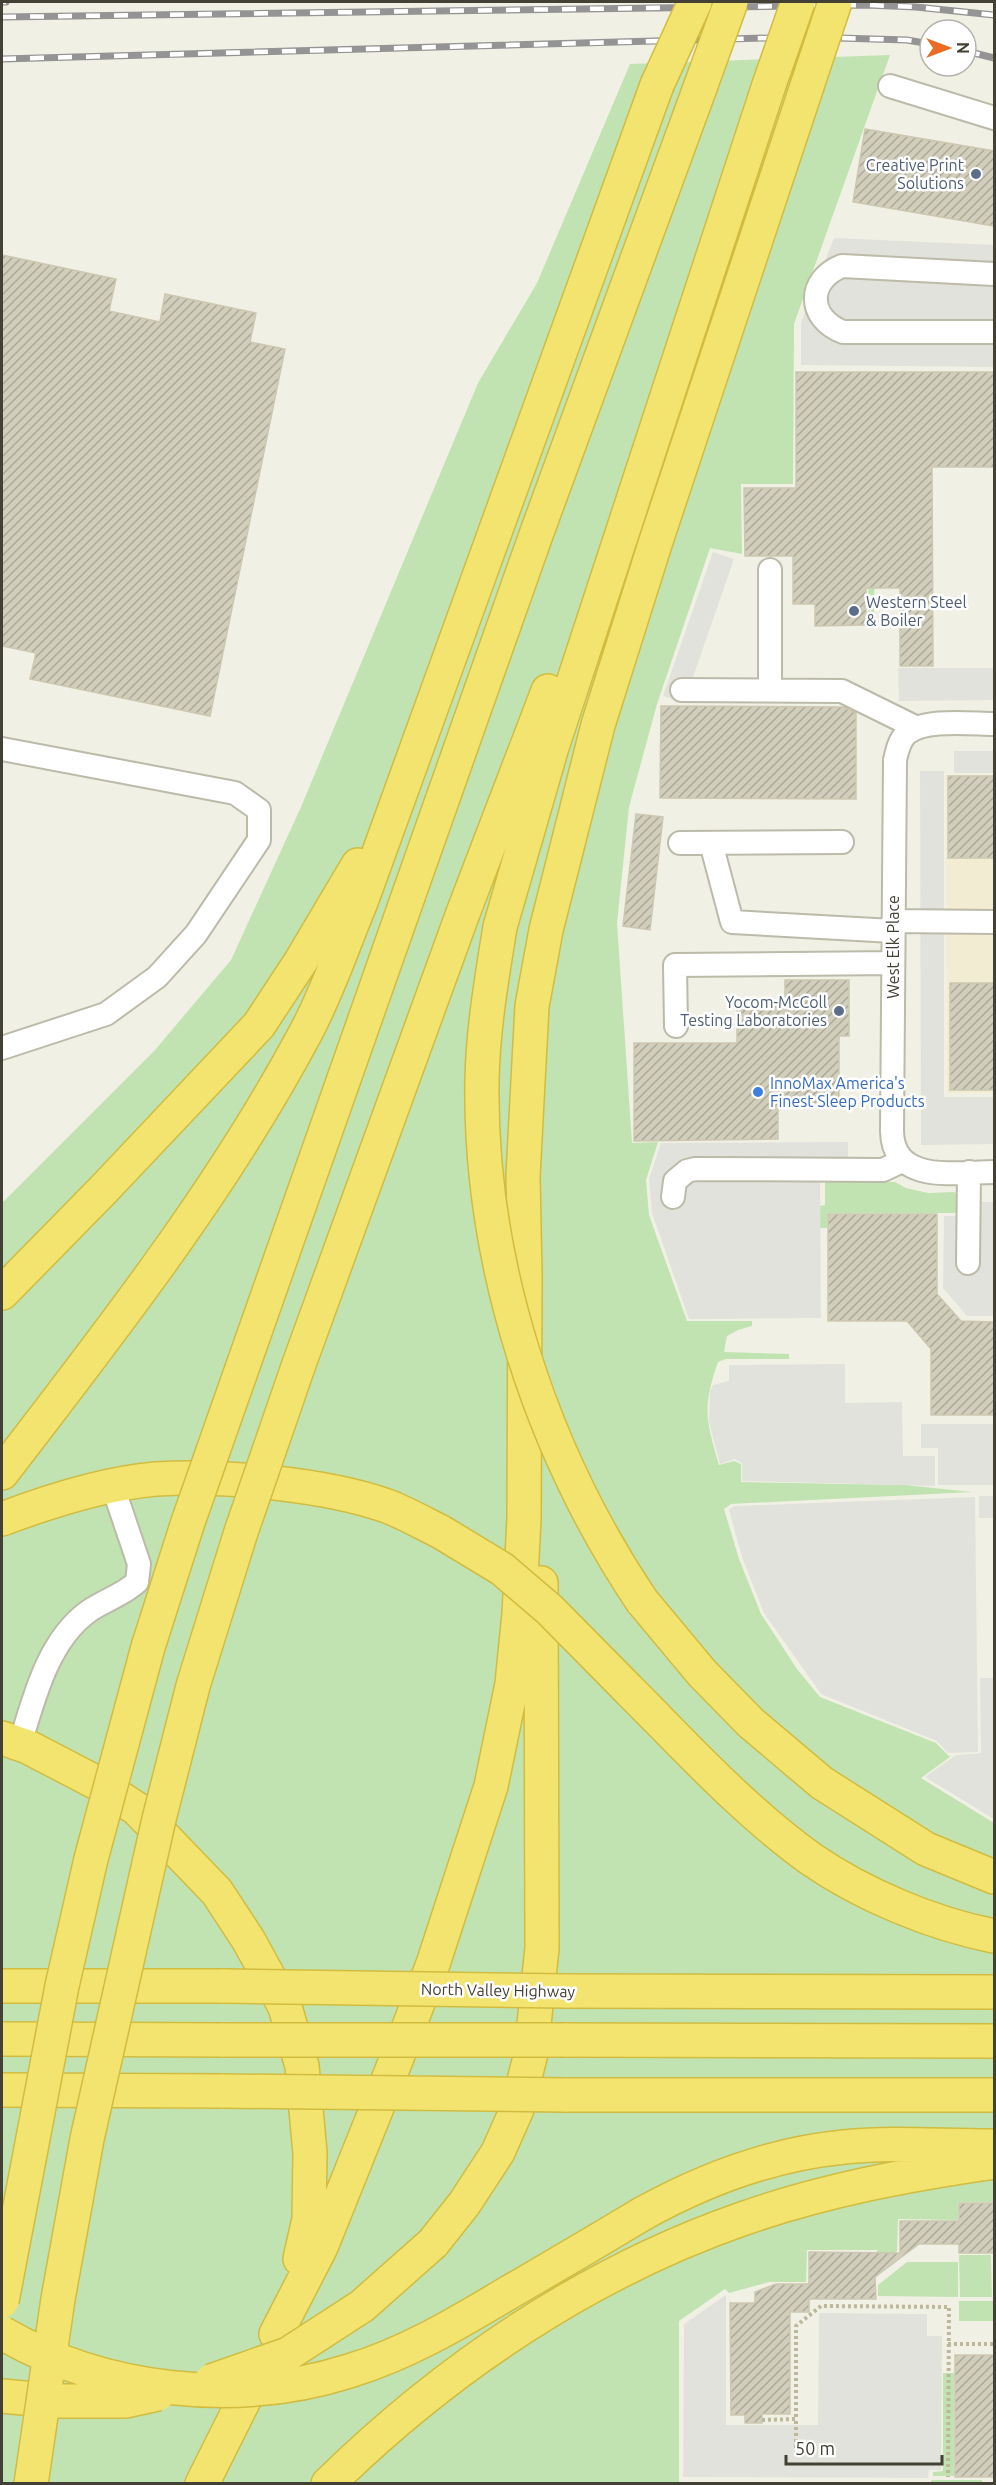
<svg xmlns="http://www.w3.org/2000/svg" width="996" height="2485" viewBox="0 0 996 2485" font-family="Ubuntu,sans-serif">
<defs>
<pattern id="building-hatch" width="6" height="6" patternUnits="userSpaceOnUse" patternTransform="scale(1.5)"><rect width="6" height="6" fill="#d2cebc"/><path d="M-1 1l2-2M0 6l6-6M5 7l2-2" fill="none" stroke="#aca99a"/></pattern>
</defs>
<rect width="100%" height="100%" fill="#f1f0e5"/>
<!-- commercial -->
<path fill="#f2ecd2" d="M 946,775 L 994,775 L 994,1093 L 947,1093 Z"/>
<!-- green -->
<path fill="#c1e3b1" d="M 890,55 L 794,324 L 793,484 L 741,484 L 742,554 L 710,548 L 657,704 L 629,807 L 617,923 L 632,1143 L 658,1142 L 646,1180 L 649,1215 L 687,1321 L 752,1321 L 752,1326 L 738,1330 L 727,1336 L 724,1352 L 789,1354 L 789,1359 L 726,1359 L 718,1362 C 702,1408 706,1420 719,1465 L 734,1461 L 741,1464 L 741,1482 L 905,1485 L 972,1492 L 731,1504 L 724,1509 L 739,1559 L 761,1614 L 797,1669 L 820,1697 L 936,1743 L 950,1757 L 921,1778 L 994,1823 L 994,2202 L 958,2202 L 958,2220 L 898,2219 L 897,2251 L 877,2266 L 877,2250 L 807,2250 L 806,2282 L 769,2282 L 729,2293 L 725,2289 L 679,2321 L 679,2483 L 2,2484 L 2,1203 L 155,1050 L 231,960 L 301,807 L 478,383 L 537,283 L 630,64 Z
M 869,490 L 875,491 L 874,625 L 868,625 Z
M 825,1182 L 895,1182 L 906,1188 L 928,1193 L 954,1192 L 959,1195 L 959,1209 L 955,1213 L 827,1213 L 827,1228 L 820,1228 L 820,1206 L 825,1205 Z
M 959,2255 L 991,2255 L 992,2297 L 960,2297 Z
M 993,2257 L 994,2321 L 959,2321 L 959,2301 L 993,2301 Z
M 907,2262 L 958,2262 L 958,2297 L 878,2296 L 878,2285 Z
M 943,2373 L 954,2373 L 954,2476 L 933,2476 L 933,2472 L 943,2471 Z
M 931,2480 L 982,2480 L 982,2483 L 931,2483 Z"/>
<!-- parking -->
<path fill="#e2e2dd" d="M 834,238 L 994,245 L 994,367 L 801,365 L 801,323 Z
M 713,552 L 734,559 L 684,703 L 663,696 Z
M 898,668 L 994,668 L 994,700 L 899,701 Z
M 954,751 L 994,751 L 994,773 L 954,773 Z
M 920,771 L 944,771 L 944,1097 L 994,1097 L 994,1144 L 921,1145 Z
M 848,1142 L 848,1166 L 820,1167 L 821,1318 L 689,1319 L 652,1213 L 649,1179 L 661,1143 Z
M 962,1202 L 994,1202 L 994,1316 L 967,1316 L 943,1288 L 944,1216 L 962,1216 Z
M 845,1364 L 845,1403 L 902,1402 L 903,1456 L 935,1456 L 935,1486 L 742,1481 L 742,1463 L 735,1459 L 720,1464 L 709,1422 L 710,1391 L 713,1385 L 729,1381 L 729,1365 Z
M 921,1424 L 994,1424 L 994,1485 L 938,1485 L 938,1448 L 921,1448 Z
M 979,1496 L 994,1496 L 994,1518 L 979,1518 Z
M 975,1497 L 978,1752 L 948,1753 L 937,1741 L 821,1694 L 764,1613 L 742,1557 L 729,1510 L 734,1506 Z
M 980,1678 L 994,1678 L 994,1819 L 925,1777 L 956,1755 L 981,1753 Z
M 726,2295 L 726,2425 L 818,2425 L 819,2313 L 927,2314 L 927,2336 L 942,2336 L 941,2470 L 929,2470 L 928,2478 L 683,2477 L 684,2324 Z"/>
<!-- building -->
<path fill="url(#building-hatch)" stroke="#ccc7b0" stroke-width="1.5" d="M 865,129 L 994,151 L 994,226 L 853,202 Z
M 2,255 L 116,279 L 109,311 L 160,322 L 165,294 L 256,313 L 250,342 L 285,349 L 210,716 L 30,679 L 36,653 L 2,646 Z
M 796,372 L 994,372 L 994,467 L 932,467 L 933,666 L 900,666 L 900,588 L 866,588 L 866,625 L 815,626 L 815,604 L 793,604 L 793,556 L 745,556 L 744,488 L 796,488 Z
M 661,706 L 844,707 L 856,713 L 856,799 L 660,798 Z
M 948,776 L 994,776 L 994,858 L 948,858 Z
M 636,814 L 663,817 L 650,930 L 623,926 Z
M 785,980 L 849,980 L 849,1036 L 839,1036 L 839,1106 L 778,1106 L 778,1139 L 634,1141 L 634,1043 L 737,1043 L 737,1006 L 785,1006 Z
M 950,983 L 994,983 L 994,1090 L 950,1090 Z
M 828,1214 L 937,1214 L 937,1294 L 961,1321 L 994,1322 L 994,1415 L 931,1415 L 931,1349 L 907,1321 L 828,1321 Z
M 959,2203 L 994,2203 L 994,2253 L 959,2253 L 959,2244 L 919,2244 L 875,2277 L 876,2299 L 809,2299 L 809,2312 L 790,2312 L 790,2414 L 762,2414 L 762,2423 L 745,2423 L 745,2415 L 731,2415 L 730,2303 L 755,2303 L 755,2292 L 776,2284 L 809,2284 L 809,2252 L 900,2253 L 900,2221 L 959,2221 Z
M 955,2355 L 994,2355 L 994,2477 L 955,2477 Z"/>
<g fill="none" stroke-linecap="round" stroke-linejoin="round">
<defs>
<path id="minor" d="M 890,86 L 994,118
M 994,274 L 842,266 C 807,280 807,318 843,332 L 994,332
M 770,570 L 770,690
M 682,690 L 842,691 L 917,728
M 994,724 C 972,724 924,718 906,734 C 899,741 897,751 895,760 L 892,1131 C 893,1185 957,1172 994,1172
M 2,749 L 235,793 L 259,810 L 259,840 L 196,934 L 157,977 L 106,1014 L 2,1048
M 680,843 L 842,842
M 711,843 L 732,922 L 893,931
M 893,921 L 994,922
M 676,1026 L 675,965 L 893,963
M 673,1197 L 675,1181 L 687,1171 L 695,1169 L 883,1170 L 902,1161
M 968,1263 L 969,1172
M 20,1744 C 34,1698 48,1640 89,1611 C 105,1600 123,1595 137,1582 L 139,1564 L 113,1487"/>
<path id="highway" d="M 409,894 L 537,532 L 701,85
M 463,913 L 548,691
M 500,927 L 552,747 L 769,85
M 2,1293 L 104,1189 L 259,1025 L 301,961 L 358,865
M 2,1473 C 110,1332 222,1190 306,1032 C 328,991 343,945 361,902 L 657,85
M 2,1519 C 47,1502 108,1483 156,1479 C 223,1475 324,1484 387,1506 C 405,1513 423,1523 441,1532
M 642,1601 L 702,1673 L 751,1723 L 822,1783 L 926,1849 L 994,1877
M 628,1689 C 686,1747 744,1811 811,1859 C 863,1895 933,1924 994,1936
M 2,1738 L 28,1747 L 97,1783 L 137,1809 L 217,1892 L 249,1941 L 285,2007 L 302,2066 L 310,2153 L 309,2219 L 300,2259
M 2,1986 L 225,1986
M 564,1991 L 994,1992
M 2,2039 L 225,2040
M 564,2040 L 994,2041
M 2,2090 L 224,2091
M 564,2095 L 994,2095
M 642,2214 C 705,2179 771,2154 844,2147 C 892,2142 941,2146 990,2146
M 433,2243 L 464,2204 L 498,2152 L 517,2109 L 531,2053 L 542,1948 L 541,1583
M 276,2334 L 321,2247 L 396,2060 L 433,1964 L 491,1786 L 512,1684 L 519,1614 L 524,1519 L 525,1276 L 523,1176 L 532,1006 L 546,930 L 598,725 L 655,544 L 807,86
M 2,2396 L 56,2401
M 202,2484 L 261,2366
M 328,2484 C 445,2369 587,2273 742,2219 C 824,2190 910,2174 994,2162"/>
</defs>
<!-- minor casing -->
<use href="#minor" stroke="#bcbaa9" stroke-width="26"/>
<!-- highway casing -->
<use href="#highway" stroke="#d1bc40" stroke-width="36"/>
<!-- path -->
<path stroke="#bdb89b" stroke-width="4" stroke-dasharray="3 3" stroke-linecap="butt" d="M 948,2344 L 994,2344
M 762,2420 L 796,2419 L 796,2326 L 821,2306 L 949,2307 L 948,2477
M 796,2454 L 796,2419"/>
<!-- minor -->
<use href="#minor" stroke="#fff" stroke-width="22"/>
<!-- highway -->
<use href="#highway" stroke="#f3e46f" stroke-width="33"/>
<defs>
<path id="rail" d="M 2,2 L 6,2
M 2,17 L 867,5 L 916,7 L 994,15
M 966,51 L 994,58
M 2,59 L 804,37 L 907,40 L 930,44"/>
</defs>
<!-- rail casing -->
<use href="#rail" stroke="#949494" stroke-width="7"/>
<!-- rail -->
<use href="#rail" stroke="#fff" stroke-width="4.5" stroke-dasharray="14" stroke-linecap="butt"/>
<defs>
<path id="highway-bridge" d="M 657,85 L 695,2
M 701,85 L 731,2
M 769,85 L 798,2
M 807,86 L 835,2
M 500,927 C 492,977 483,1028 482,1080 C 479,1262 541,1451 642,1601
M 441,1532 L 502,1569 L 550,1610 L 628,1689
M 225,1986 L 564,1991
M 225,2040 L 564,2040
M 224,2091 L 564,2095
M 2,2301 L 62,1986 L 91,1859 L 148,1647 L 188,1522 L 409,894
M 2,2333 C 104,2392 236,2407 349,2371 C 406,2354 458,2323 508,2293 C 553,2267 597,2241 642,2214
M 211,2381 L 288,2354 L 362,2306 L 433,2243
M 56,2401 L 126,2401 L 158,2394
M 31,2484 L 58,2299 L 87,2139 L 159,1819 L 193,1686 L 241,1532 L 299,1364 L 463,913"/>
</defs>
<!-- highway-bridge casing -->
<use href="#highway-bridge" stroke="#d1bc40" stroke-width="36" stroke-linecap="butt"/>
<!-- highway-bridge -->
<use href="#highway-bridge" stroke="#f3e46f" stroke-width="33"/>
</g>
<!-- markers -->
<g fill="#5c6f8a" stroke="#fff" stroke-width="2">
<circle cx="976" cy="174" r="6"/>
<circle cx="854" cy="611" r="6"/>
<circle cx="839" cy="1011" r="6"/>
</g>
<circle fill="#3f7fe0" stroke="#fff" stroke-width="2" cx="758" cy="1092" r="6"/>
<g text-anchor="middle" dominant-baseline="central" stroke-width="5" stroke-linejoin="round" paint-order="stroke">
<!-- service labels -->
<g font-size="16" fill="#4e5e75" stroke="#fff" text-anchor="end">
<text x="964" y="165">Creative Print<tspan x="964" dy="18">Solutions</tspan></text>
<text x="866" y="602" text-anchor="start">Western Steel<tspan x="866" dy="18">&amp; Boiler</tspan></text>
<text x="827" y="1002">Yocom-McColl<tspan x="827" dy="18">Testing Laboratories</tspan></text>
</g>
<!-- street labels -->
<g font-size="16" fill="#434135" stroke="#fff">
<text transform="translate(893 947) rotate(-90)">West Elk Place</text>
<text transform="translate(498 1990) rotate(1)">North Valley Highway</text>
</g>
<!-- shop labels -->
<g font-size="16" fill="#366cbe" stroke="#fff" text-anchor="start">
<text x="770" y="1083">InnoMax America's<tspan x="770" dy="18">Finest Sleep Products</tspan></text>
</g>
</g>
<!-- border -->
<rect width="996" height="2485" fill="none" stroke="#434135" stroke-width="6"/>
<!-- north arrow -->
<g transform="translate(948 48) rotate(90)"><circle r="28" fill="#ffffff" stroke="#b4b3ae" stroke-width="1.5"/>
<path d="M0-4.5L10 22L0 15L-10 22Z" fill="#e96e24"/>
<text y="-9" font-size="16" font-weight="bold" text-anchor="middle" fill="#434135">N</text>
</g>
<!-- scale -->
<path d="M786 2455v9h156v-9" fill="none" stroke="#434135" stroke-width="3"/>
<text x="795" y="2455" font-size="18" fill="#434135" stroke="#ffffff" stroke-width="4.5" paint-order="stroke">50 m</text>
</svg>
